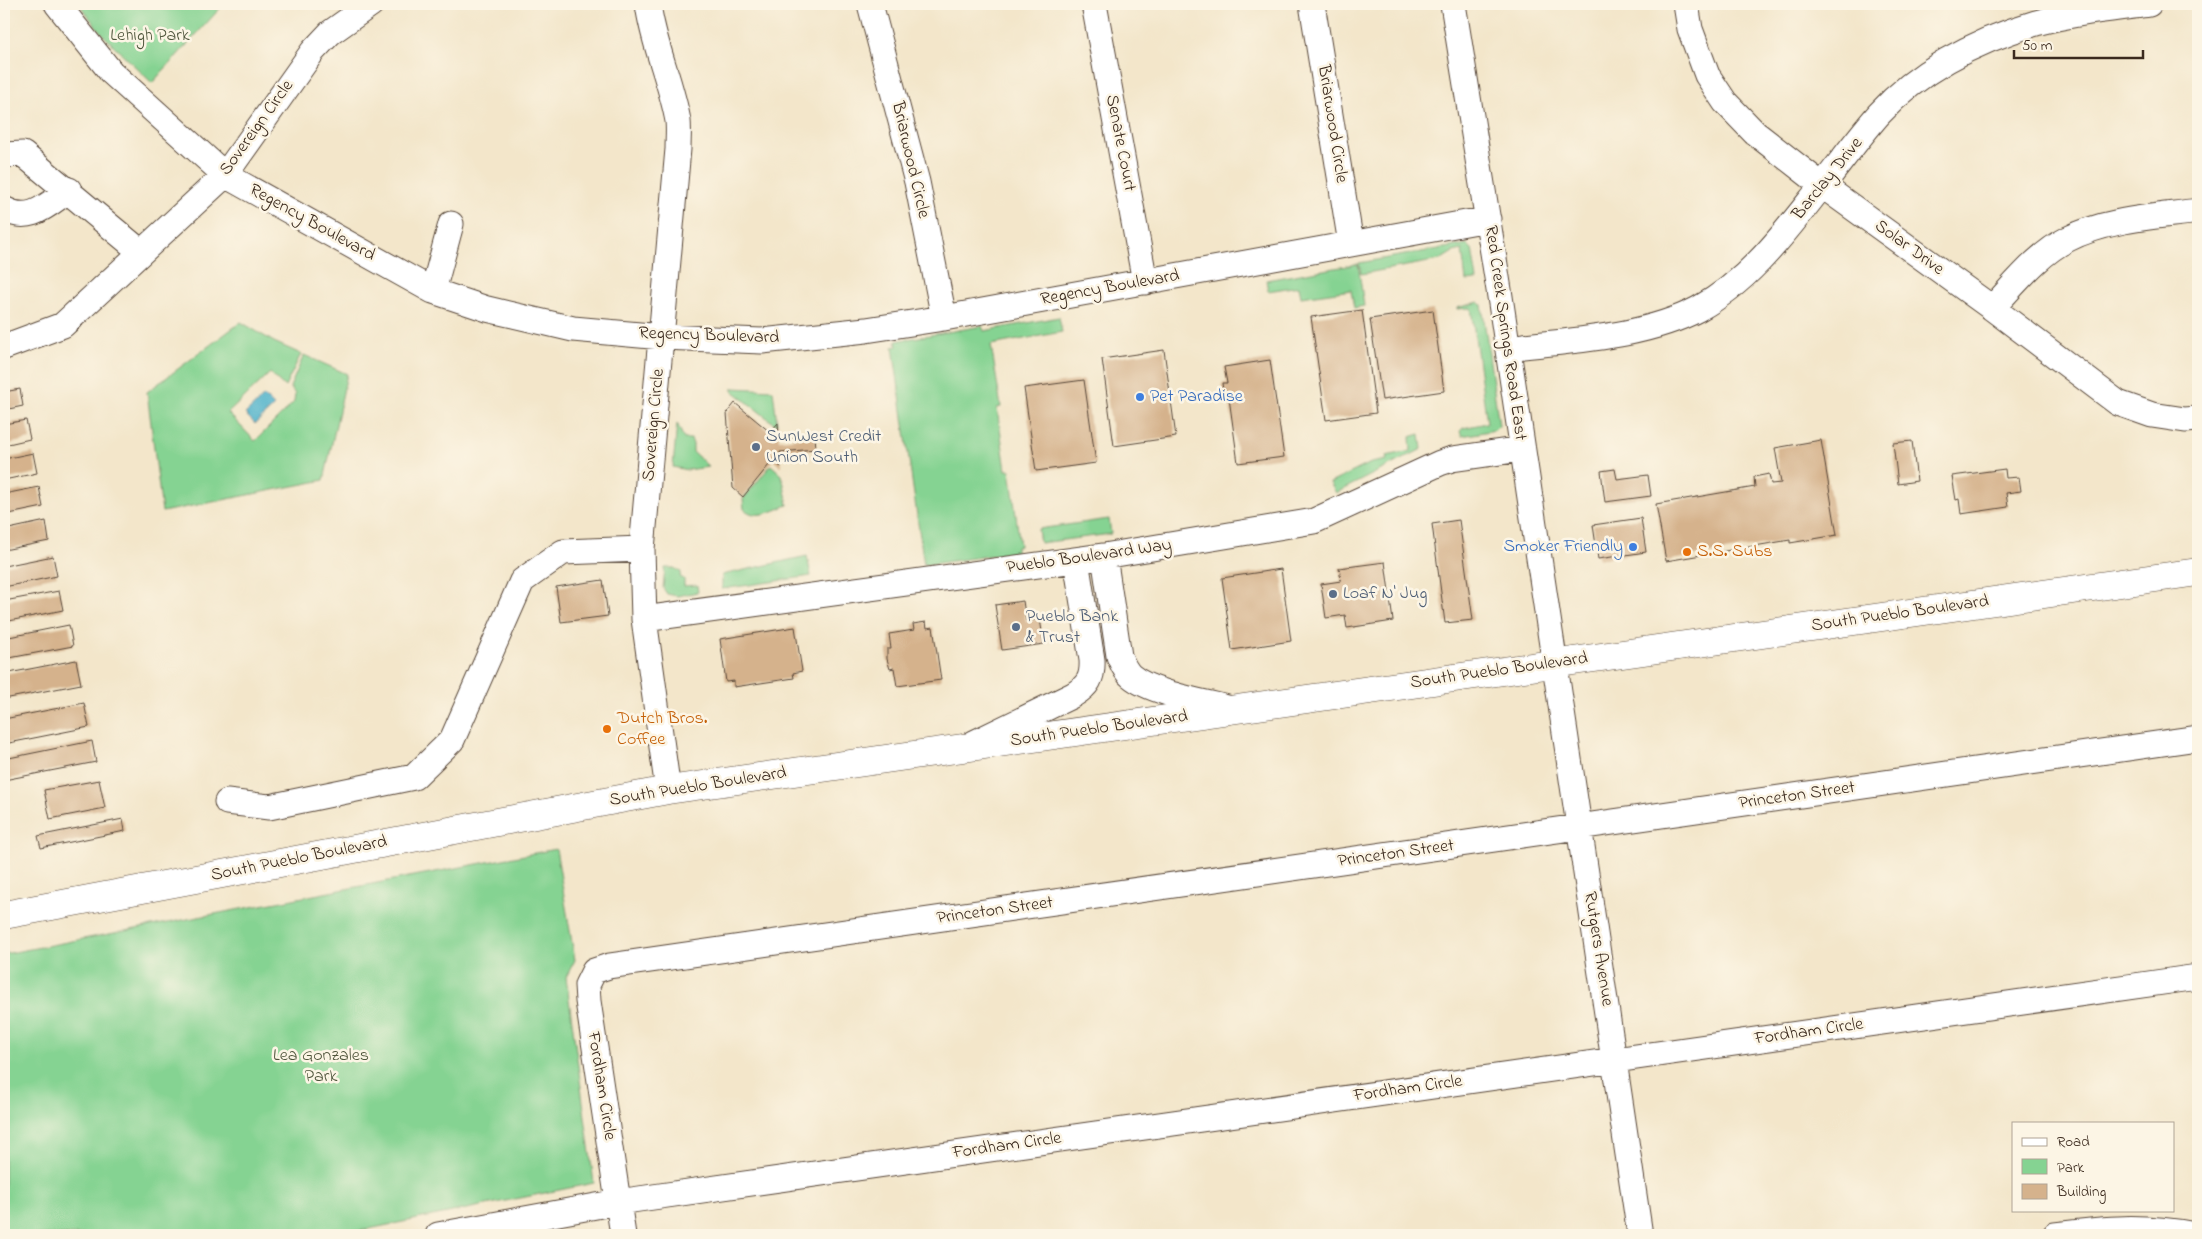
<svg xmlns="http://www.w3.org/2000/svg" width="2202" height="1239" viewBox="0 0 2202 1239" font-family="'Indie Flower',sans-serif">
<rect width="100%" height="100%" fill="#fcf5e5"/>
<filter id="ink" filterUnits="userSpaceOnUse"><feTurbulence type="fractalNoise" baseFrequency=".02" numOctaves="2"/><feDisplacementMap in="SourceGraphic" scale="10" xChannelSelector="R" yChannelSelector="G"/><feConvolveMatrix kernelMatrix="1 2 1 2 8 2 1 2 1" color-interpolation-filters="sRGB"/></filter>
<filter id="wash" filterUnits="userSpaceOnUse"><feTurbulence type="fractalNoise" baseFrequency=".0096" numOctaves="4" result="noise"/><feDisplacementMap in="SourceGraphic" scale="20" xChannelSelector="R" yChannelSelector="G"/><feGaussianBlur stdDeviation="1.12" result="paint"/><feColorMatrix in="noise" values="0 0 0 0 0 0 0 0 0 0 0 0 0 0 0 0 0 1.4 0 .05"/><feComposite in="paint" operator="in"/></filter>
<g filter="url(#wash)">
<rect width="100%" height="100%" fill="#f3e6ca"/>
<!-- green -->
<path fill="#85d392" stroke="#607e58" d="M 79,4 L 224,4 L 152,83 L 102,34 Z
M 1467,244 L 1472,249 L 1477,280 L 1466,281 L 1462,250 L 1453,252 L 1440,260 L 1361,274 L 1359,263 Z
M 1358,264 L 1364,306 L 1354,308 L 1351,290 L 1301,297 L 1299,286 L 1268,291 L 1266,280 Z
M 1479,302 L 1482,305 L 1499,426 L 1495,430 L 1462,436 L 1460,431 L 1463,428 L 1487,423 L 1471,308 L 1457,309 L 1457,308 Z
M 1059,317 L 1062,332 L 991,345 L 1001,407 L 997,408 L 1006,470 L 1010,470 L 1020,546 L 1016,547 L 1016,552 L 924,565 L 893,347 L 897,346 L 896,341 L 982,326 L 984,331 Z
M 241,322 L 274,342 L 301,354 L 285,387 L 270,373 L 228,413 L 255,441 L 294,402 L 295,394 L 290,387 L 304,355 L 347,374 L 324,480 L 162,512 L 147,392 Z
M 733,388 L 773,390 L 777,423 L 776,425 L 733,391 Z
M 677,423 L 684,439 L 691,439 L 693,444 L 693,452 L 709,467 L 687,470 L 673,467 Z
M 1420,434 L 1422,449 L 1336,493 L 1330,483 L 1371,463 L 1387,460 L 1386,456 L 1411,451 L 1410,437 Z
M 771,465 L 782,475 L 788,505 C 774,510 757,521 744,509 L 743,499 Z
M 1109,519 L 1111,534 L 1040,543 L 1038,529 Z
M 807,556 L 811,576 L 722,589 L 722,575 Z
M 665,568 L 674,568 L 681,572 L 680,577 L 684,579 L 684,586 L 697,585 L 698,592 L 677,596 L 667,594 L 663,588 Z
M 556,849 L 575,960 L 566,977 L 594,1183 L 339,1235 L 4,1235 L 4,954 Z"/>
<!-- water -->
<path fill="#4cb1cb" stroke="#446e74" d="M 264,396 L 274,406 L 255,424 L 245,414 Z"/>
<g id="blocks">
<!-- building -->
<path fill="#d5b28c" d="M 1362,310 L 1376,413 L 1326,420 L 1311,317 Z
M 1433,310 L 1444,391 L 1382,400 L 1370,319 Z
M 1164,350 L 1176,437 L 1114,446 L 1102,359 Z
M 1270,360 L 1284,457 L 1238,463 L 1229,398 L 1224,398 L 1222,383 L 1227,383 L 1224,367 Z
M 1084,380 L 1096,463 L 1036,471 L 1024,388 Z
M 20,389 L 23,406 L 4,410 L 4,392 Z
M 735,403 L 770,432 L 778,423 L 779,440 L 815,436 L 816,449 L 780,452 L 781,467 L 773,460 L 743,497 L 733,488 L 727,413 Z
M 26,420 L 30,439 L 4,445 L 4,424 Z
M 1821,440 L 1837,535 L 1790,543 L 1790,540 L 1666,561 L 1656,504 L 1755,487 L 1754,477 L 1769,474 L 1771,484 L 1781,483 L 1775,448 Z
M 1912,441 L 1917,481 L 1898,484 L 1893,443 Z
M 33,453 L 37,473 L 4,480 L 4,459 Z
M 1615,469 L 1617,479 L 1648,475 L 1651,496 L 1605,502 L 1601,471 Z
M 2005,469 L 2006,478 L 2019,477 L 2021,491 L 2006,493 L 2008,507 L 1961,514 L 1959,499 L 1956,500 L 1952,476 Z
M 39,487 L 43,507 L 4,515 L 4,494 Z
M 1641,518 L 1646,552 L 1598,559 L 1593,525 Z
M 1459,520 L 1473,620 L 1445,623 L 1432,524 Z
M 46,521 L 49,541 L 4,550 L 4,530 Z
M 53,556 L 57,576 L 4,587 L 4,566 Z
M 1385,562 L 1393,621 L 1347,628 L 1345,615 L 1326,618 L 1321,584 L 1341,581 L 1339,568 Z
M 1281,569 L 1291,641 L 1232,650 L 1222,578 Z
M 603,580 L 608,616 L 561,622 L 556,587 Z
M 59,591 L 63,610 L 4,622 L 4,601 Z
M 1023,601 L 1026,621 L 1040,619 L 1044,644 L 1002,650 L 995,605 Z
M 926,622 L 927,628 L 933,627 L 941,680 L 897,686 L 894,668 L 890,669 L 887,659 L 887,649 L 891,649 L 889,634 L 914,630 L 913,624 Z
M 69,625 L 73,646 L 4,659 L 4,638 Z
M 795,627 L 802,671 L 793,673 L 794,678 L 734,687 L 734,681 L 726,682 L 720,639 Z
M 76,660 L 81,684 L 4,699 L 4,674 Z
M 84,703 L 89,727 L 4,744 L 4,719 Z
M 92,741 L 96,762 L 4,780 L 4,759 Z
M 99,780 L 105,808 L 50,819 L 44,790 Z
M 123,819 L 125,831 L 41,848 L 38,836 Z"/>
</g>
</g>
<g filter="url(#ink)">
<use href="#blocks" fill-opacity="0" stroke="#574638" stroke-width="1"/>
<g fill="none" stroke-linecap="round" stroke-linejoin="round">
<defs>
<path id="minor" d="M 57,4 L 111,72 L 225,175 L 433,291 L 487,309 L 573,329 L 662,337 L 762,341 L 866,330 L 944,318 L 1488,219
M 648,4 C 653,44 671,81 678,121 C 679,130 678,140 678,149 L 642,549 L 644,619 L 668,790
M 870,4 L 917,182 L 944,318
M 1094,4 L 1145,282
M 1312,4 L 1351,244
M 1453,4 L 1499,290 L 1640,1235
M 1686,4 L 1690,29 L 1707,75 L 1725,102 L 1755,133 L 1823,186 L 1992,308 L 2118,403 L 2152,415 L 2185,420 L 2198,419
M 4,155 L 23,154 L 141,252
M 4,209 C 30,224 47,205 69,190
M 433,291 L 451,224
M 1992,308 C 2015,284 2038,254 2068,239 C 2107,219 2155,217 2198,211
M 4,347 L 63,325 L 225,175 L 313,51 L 330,33 L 371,4
M 1508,348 C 1569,340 1643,338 1698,309 C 1748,282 1783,235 1817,192 C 1838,166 1857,139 1879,114 C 1920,69 1979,40 2036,23 C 2073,13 2111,9 2149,4
M 1104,556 L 1119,656 C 1122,663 1125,671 1131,676 C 1151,693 1205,702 1231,709
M 644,619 L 1104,556 L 1314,521 L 1440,463 L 1452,459 L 1522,449
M 974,743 L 1073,695 C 1088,686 1093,678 1092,660 L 1076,560
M 227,802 L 269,807 L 414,777 L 452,740 L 522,581 L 563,552 L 642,549
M 438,1235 L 618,1202 L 2198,977
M 623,1235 L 588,1001 L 587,985 L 594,971 L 609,966 L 2198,738
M 2055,1235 C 2108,1228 2142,1225 2195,1235"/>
<path id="major" d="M 4,915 L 668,790 L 2198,572"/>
</defs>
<!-- minor casing -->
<use href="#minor" stroke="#574638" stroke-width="27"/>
<!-- major casing -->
<use href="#major" stroke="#574638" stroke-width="29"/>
<!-- minor -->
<use href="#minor" stroke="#fff" stroke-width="25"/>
<!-- major -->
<use href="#major" stroke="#fff" stroke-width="28"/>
</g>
</g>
<!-- markers -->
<g fill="#3f7fe0" stroke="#fcf5e5" stroke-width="2">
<circle cx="1140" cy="397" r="5"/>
<circle cx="1633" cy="547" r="5"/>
</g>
<g fill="#5c6f8a" stroke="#fcf5e5" stroke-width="2">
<circle cx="756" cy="447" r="5"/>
<circle cx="1333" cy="594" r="5"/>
<circle cx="1016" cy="627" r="5"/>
</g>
<g fill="#e8710a" stroke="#fcf5e5" stroke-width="2">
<circle cx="1687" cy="552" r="5"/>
<circle cx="607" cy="729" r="5"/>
</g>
<g text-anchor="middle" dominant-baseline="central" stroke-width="5" stroke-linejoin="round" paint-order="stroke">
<!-- park labels -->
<g font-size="18" fill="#4e543b" stroke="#fcf5e5">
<text x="150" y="36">Lehigh Park</text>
<text x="321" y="1056">Lea Gonzales<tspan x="321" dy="21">Park</tspan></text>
</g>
<!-- street labels -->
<g font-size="18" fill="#3b2a1e" stroke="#fcf5e5">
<text transform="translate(1332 124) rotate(81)">Briarwood Circle</text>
<text transform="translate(257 128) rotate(-54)">Sovereign Circle</text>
<text transform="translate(1120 143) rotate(79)">Senate Court</text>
<text transform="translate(910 160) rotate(77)">Briarwood Circle</text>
<text transform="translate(1828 179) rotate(-51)">Barclay Drive</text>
<text transform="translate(312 223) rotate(29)">Regency Boulevard</text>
<text transform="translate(1909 248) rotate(36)">Solar Drive</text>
<text transform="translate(1110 288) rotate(-10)">Regency Boulevard</text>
<text transform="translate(1505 333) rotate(82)">Red Creek Springs Road East</text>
<text transform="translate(709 336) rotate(2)">Regency Boulevard</text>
<text transform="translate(654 425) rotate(-85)">Sovereign Circle</text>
<text transform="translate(1089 557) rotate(-8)">Pueblo Boulevard Way</text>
<text transform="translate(1900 614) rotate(-8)">South Pueblo Boulevard</text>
<text transform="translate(1499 671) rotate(-8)">South Pueblo Boulevard</text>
<text transform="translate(1099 729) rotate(-8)">South Pueblo Boulevard</text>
<text transform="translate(698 787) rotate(-9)">South Pueblo Boulevard</text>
<text transform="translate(1797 796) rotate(-8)">Princeton Street</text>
<text transform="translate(1396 854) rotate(-8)">Princeton Street</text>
<text transform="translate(299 859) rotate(-11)">South Pueblo Boulevard</text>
<text transform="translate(995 911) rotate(-8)">Princeton Street</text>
<text transform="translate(1598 949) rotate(81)">Rutgers Avenue</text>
<text transform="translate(1809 1032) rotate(-8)">Fordham Circle</text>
<text transform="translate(601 1086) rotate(81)">Fordham Circle</text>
<text transform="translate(1408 1089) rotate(-8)">Fordham Circle</text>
<text transform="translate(1007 1146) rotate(-8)">Fordham Circle</text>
</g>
<!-- shop labels -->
<g font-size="18" fill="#366cbe" stroke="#fcf5e5" text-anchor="start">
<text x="1150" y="397">Pet Paradise</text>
<text x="1623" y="547" text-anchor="end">Smoker Friendly</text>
</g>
<!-- service labels -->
<g font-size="18" fill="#4e5e75" stroke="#fcf5e5" text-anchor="start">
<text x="766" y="437">SunWest Credit<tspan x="766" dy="21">Union South</tspan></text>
<text x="1343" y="594">Loaf N' Jug</text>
<text x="1026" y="617">Pueblo Bank<tspan x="1026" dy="21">&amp; Trust</tspan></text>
</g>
<!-- food labels -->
<g font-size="18" fill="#c56008" stroke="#fcf5e5" text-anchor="start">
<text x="1697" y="552">S.S. Subs</text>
<text x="617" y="719">Dutch Bros.<tspan x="617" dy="21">Coffee</tspan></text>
</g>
</g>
<!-- margin -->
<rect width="2202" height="1239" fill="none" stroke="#fcf5e5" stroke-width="20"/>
<!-- legend -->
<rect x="2012" y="1122" width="162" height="90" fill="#fcf5e5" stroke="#afa495"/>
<rect x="2022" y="1138" width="25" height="8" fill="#ffffff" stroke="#afa495"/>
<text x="2057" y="1146" font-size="15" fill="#3b2a1e">Road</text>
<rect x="2022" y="1159" width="25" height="15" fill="#85d392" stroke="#afa495"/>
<text x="2057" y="1172" font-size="15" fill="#3b2a1e">Park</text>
<rect x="2022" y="1184" width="25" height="15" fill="#d5b28c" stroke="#afa495"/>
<text x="2057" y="1196" font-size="15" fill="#3b2a1e">Building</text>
<!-- scale -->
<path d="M2014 50v8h129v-8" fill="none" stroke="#3b2a1e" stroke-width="2.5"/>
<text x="2022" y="50" font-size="15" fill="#3b2a1e" stroke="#fcf5e5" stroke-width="4" paint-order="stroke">50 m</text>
</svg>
